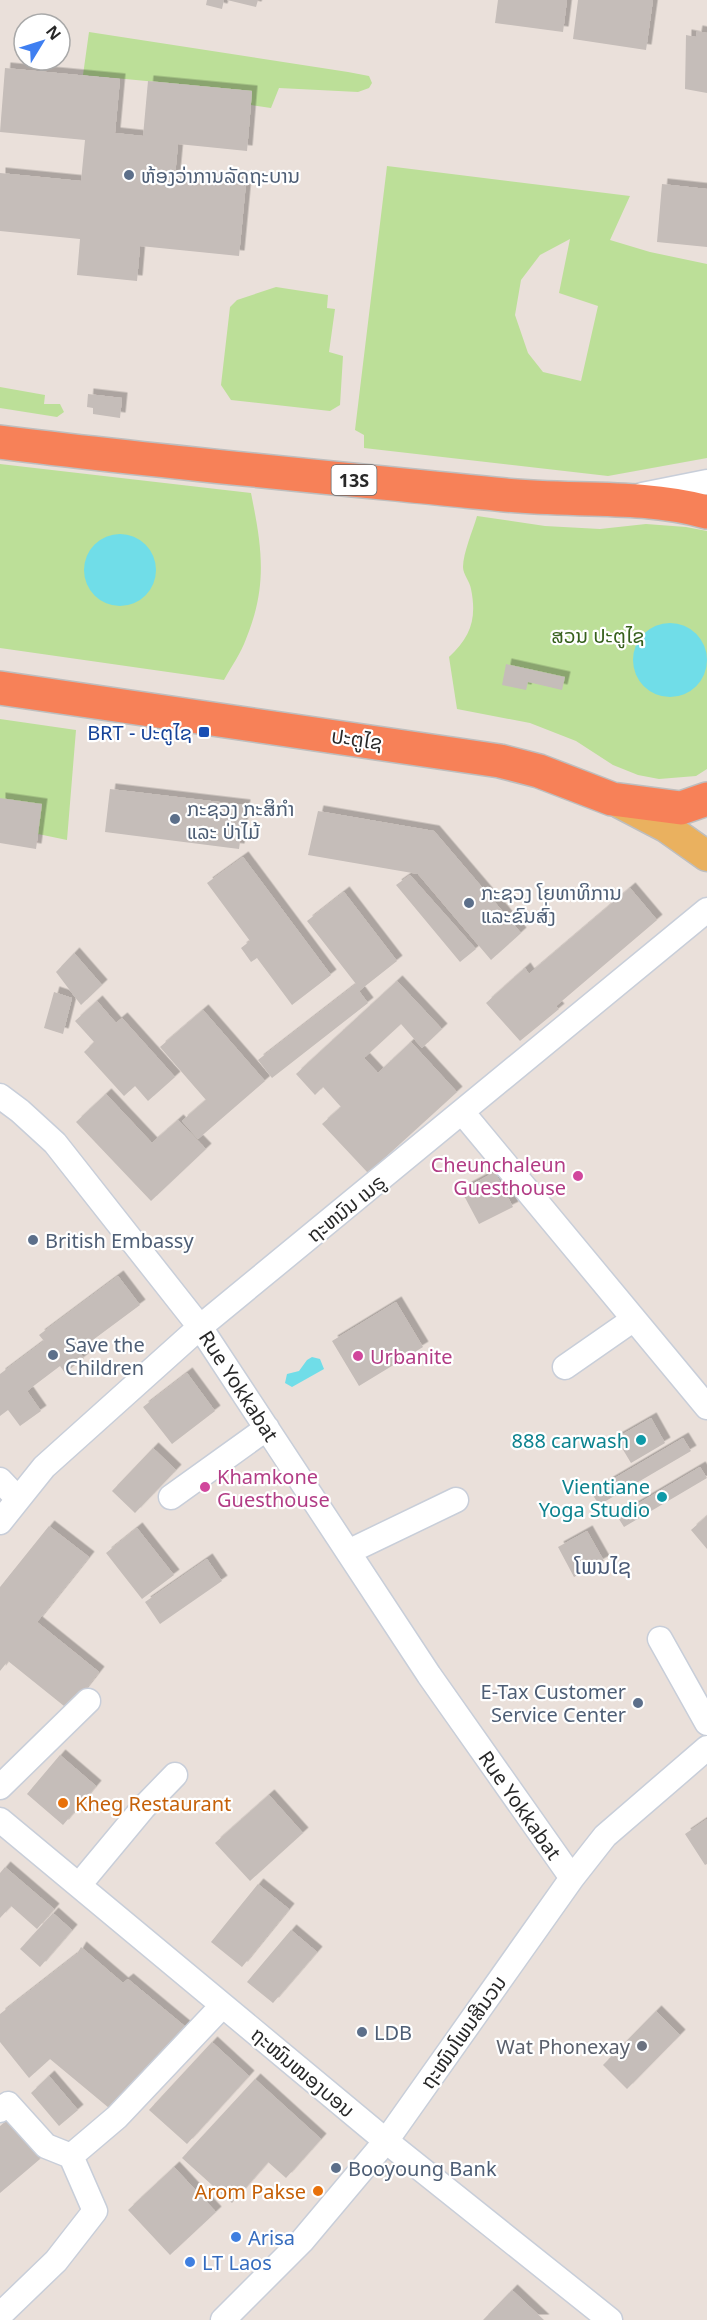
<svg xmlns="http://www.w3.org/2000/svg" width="707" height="2320" viewBox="0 0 707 2320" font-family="'Noto Sans','Noto Sans Lao',sans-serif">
<defs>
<filter id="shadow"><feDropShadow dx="5.5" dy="-5.5" stdDeviation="0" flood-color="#0004"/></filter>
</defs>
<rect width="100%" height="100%" fill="#eae0da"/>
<!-- green -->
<path fill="#bcdf98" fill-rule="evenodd" d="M 89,32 L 348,72 L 369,76 L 372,83 L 369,88 L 358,92 L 279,88 L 271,108 L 251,105 L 252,91 L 83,75 Z
M 387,166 L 630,196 L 610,240 L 650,252 L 707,264 L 707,458 L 608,476 L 364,448 L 364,435 L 355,430 ZM 570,239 L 559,293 L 598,306 L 581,381 L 543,372 L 528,353 L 515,315 L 521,280 L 540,255 Z
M 276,287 L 328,295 L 327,308 L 335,309 L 329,352 L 343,356 L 340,405 L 330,411 L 231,400 L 221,385 L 230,307 L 237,300 Z
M 0,387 L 45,395 L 44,404 L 60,404 L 64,412 L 57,417 L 0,408 Z
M 0,464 L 251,493 C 262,548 268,585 246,639 C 241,653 231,667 224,680 L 0,648 Z
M 477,516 L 545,526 L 600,529 L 646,524 L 686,527 L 707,531 L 707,769 L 696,776 L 659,779 L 638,775 L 613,765 L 576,741 L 530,723 L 457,709 L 449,657 C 471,637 477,618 471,589 C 470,582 463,574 463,567 C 463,553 473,530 477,516 Z
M 0,719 L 76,730 L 67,840 L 38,834 L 0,798 Z"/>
<!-- water -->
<path fill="#70dde8" d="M84 570a36 36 0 1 1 72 0a36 36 0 1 1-72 0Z
M633 660a37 37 0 1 1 74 0a37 37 0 1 1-74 0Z
M 312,1357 L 320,1359 L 324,1369 L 292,1387 L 285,1383 L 287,1374 L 299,1371 L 307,1360 Z"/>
<!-- building -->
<path fill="#c5bdb9" filter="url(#shadow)" d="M 207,0 L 224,0 L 222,9 L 206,5 Z
M 227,0 L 258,0 L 256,7 Z
M 498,0 L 567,0 L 563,32 L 495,23 Z
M 578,0 L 653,0 L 646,50 L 573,39 Z
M 697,31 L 707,33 L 707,93 L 685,89 L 686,35 L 696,37 Z
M 5,68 L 120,79 L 115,133 L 143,136 L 148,81 L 252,91 L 247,151 L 178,144 L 175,176 L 246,183 L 239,256 L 140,246 L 137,281 L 77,275 L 80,239 L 0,231 L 0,173 L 81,181 L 85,140 L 0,132 Z
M 662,184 L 707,189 L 707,247 L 657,242 Z
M 88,394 L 122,398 L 120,418 L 93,414 L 93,408 L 87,407 Z
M 506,664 L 565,677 L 562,690 L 528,682 L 526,690 L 502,685 Z
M 110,789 L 245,805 L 239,849 L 105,832 Z
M 0,798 L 42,804 L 36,849 L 0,843 Z
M 318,811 L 434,831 L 521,933 L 491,960 L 418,874 L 308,855 Z
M 243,857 L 331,975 L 292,1005 L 257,958 L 251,962 L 241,948 L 250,941 L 207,883 Z
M 410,875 L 476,949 L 460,962 L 396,885 Z
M 630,888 L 657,920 L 556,1006 L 559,1009 L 520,1041 L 486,1003 L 525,968 L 529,974 Z
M 344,892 L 397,961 L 359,991 L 368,1003 L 272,1078 L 258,1060 L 356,984 L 307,921 Z
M 74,953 L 102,985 L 81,1005 L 56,972 Z
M 397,981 L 442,1029 L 422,1048 L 401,1024 L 364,1058 L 378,1073 L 411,1042 L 457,1092 L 368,1173 L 322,1124 L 341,1107 L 323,1087 L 315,1095 L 296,1074 Z
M 54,992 L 72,998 L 63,1034 L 44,1028 Z
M 97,1001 L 116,1023 L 122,1018 L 175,1077 L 148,1101 L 135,1086 L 124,1096 L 84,1052 L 94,1042 L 75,1021 Z
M 203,1010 L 265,1081 L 198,1139 L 182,1121 L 206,1100 L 160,1047 Z
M 106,1094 L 152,1143 L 178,1120 L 206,1149 L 151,1201 L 76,1122 Z
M 495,1172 L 513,1207 L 479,1224 L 461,1190 Z
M 118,1276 L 140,1305 L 78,1351 L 84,1358 L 65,1373 L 60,1366 L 27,1391 L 41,1411 L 20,1426 L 8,1410 L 0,1416 L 0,1374 L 44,1341 L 39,1335 Z
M 396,1302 L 423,1347 L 359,1386 L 332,1341 Z
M 187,1373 L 215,1411 L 172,1444 L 143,1407 Z
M 651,1418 L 665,1443 L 631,1463 L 616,1438 Z
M 683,1438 L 691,1451 L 599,1505 L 591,1492 Z
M 153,1448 L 176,1470 L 135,1513 L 112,1491 Z
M 700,1467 L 707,1478 L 624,1527 L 617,1516 Z
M 707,1516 L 707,1549 L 691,1530 Z
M 49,1526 L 89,1557 L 37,1622 L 99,1672 L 69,1710 L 8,1661 L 0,1671 L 0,1587 Z
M 137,1528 L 174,1575 L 142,1599 L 106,1553 Z
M 587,1531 L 604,1561 L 574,1577 L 558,1547 Z
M 207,1559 L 222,1581 L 160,1624 L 145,1602 Z
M 60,1755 L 96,1786 L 63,1825 L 27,1794 Z
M 269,1795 L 303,1833 L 250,1881 L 215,1843 Z
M 707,1819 L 707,1864 L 705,1865 L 685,1834 Z
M 5,1867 L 54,1909 L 37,1929 L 11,1906 L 0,1918 L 0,1873 Z
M 258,1884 L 289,1909 L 242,1967 L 211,1942 Z
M 53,1913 L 72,1930 L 40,1967 L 20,1949 Z
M 291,1930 L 317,1952 L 273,2003 L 247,1982 Z
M 81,1947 L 123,1983 L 128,1979 L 187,2028 L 109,2108 L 50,2059 L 29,2078 L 0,2042 L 0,2014 L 77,1954 Z
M 656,2011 L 680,2035 L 627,2089 L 603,2065 Z
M 212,2042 L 249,2076 L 187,2144 L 149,2110 Z
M 49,2076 L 78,2110 L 59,2126 L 31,2093 Z
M 255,2079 L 321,2139 L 286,2178 L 268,2162 L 232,2203 L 182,2158 Z
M 7,2120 L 40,2159 L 0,2193 L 0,2126 Z
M 174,2167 L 216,2212 L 170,2255 L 128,2210 Z
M 512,2290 L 544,2320 L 483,2320 Z"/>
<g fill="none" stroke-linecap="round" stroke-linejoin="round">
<defs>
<path id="minor" d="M 642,495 L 707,482
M 0,1096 L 20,1111 L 55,1143 L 200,1327 L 429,1675 L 572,1878
M 462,1112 L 707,1407
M 565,1367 L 634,1319
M 0,1480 L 18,1499
M 171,1497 L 267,1428
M 0,1522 L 44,1467 L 200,1327 L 707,910
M 348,1552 L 456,1500
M 660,1639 L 707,1723
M 0,1787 L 88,1701
M 0,1820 L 386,2141 L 610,2320
M 79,1885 L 143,1808 L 175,1775
M 0,2110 L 8,2104 L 46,2146 L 71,2156
M 0,2315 L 56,2261 L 95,2211 L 71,2156 L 117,2117 L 222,2006
M 223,2320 L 302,2241 L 386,2141 L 572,1878 L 605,1836 L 707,1748"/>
<path id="major" d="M 620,803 L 666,827 L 707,856"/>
<path id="highway" d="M 0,442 C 168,463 336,478 505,495 C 573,502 640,494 707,512
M 0,688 L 500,761 L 539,771 L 612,799 L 681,808 L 707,799"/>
</defs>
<!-- minor casing -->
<use href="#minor" stroke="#c8ced9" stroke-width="27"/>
<!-- major casing -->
<use href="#major" stroke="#bebebe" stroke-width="33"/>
<!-- highway casing -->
<use href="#highway" stroke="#bebebe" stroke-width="36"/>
<!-- minor -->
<use href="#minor" stroke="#fff" stroke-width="24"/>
<!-- major -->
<use href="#major" stroke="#eab15f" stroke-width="30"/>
<!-- highway -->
<use href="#highway" stroke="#f78158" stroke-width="33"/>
</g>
<!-- markers -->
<g fill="#5c6f8a" stroke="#fff" stroke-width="2">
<circle cx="129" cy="175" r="6"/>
<circle cx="175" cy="819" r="6"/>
<circle cx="469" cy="903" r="6"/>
<circle cx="33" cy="1240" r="6"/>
<circle cx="53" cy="1355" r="6"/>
<circle cx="638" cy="1703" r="6"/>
<circle cx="362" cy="2032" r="6"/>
<circle cx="336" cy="2168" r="6"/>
</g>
<rect fill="#1a4fb4" stroke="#fff" stroke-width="2" x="198" y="726" width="12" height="12" rx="3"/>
<g fill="#d1479c" stroke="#fff" stroke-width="2">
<circle cx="578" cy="1176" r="6"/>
<circle cx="358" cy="1356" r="6"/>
<circle cx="205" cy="1487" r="6"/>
</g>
<g fill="#0f9aa8" stroke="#fff" stroke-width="2">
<circle cx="641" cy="1440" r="6"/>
<circle cx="662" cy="1497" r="6"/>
</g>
<g fill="#e8710a" stroke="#fff" stroke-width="2">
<circle cx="63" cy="1803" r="6"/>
<circle cx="318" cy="2191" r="6"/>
</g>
<circle fill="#6b7280" stroke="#fff" stroke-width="2" cx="642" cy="2046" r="6"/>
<g fill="#3f7fe0" stroke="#fff" stroke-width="2">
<circle cx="236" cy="2237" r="6"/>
<circle cx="190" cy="2262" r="6"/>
</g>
<g text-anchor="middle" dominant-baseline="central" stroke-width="4.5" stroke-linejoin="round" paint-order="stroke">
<!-- shield labels -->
<rect fill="#fff" stroke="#686868" stroke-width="1.5" x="331.5" y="465" width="45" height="30" rx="4.5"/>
<g font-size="18" font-weight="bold" fill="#282828">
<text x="354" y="480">13S</text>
</g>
<!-- service labels -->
<g font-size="20" fill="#4e5e75" stroke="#fff" text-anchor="start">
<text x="141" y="175">ຫ້ອງວ່າການລັດຖະບານ</text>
<text x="187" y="808">ກະຊວງ ກະສິກຳ<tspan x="187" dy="23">ແລະ ປ່າໄມ້</tspan></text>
<text x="481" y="892">ກະຊວງ ໂຍທາທິການ<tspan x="481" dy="23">ແລະຂົນສົ່ງ</tspan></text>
<text x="45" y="1240">British Embassy</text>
<text x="65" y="1344">Save the<tspan x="65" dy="23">Children</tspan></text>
<text x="626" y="1691" text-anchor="end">E-Tax Customer<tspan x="626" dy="23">Service Center</tspan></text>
<text x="374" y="2032">LDB</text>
<text x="348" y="2168">Booyoung Bank</text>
</g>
<!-- park labels -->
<g font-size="20" fill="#36601c" stroke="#fff">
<text x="598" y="635">ສວນ ປະຕູໄຊ</text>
</g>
<!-- transit labels -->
<g font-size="20" fill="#164399" stroke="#fff" text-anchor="end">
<text x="192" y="732">BRT - ປະຕູໄຊ</text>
</g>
<!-- street labels -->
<g font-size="20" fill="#282828" stroke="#fff">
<text transform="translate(357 739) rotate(8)">ປະຕູໄຊ</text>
<text transform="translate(346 1208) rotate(-39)">ຖະຫນົນ ເນຣູ</text>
<text transform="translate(239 1386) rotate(57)">Rue Yokkabat</text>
<text transform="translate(520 1805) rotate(55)">Rue Yokkabat</text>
<text transform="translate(463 2032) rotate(-55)">ຖະໜົນໂພນສີນວນ</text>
<text transform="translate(303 2072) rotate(40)">ຖະໜົນໜອງບອນ</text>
</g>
<!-- hotel labels -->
<g font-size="20" fill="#b23c85" stroke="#fff" text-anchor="start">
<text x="566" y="1164" text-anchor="end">Cheunchaleun<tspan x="566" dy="23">Guesthouse</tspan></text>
<text x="370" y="1356">Urbanite</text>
<text x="217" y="1476">Khamkone<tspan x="217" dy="23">Guesthouse</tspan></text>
</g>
<!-- culture labels -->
<g font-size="20" fill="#0d838f" stroke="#fff" text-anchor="end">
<text x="629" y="1440">888 carwash</text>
<text x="650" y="1486">Vientiane<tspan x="650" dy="23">Yoga Studio</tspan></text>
</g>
<!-- food labels -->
<g font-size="20" fill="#c56008" stroke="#fff" text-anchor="start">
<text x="75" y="1803">Kheg Restaurant</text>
<text x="306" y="2191" text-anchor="end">Arom Pakse</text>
</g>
<!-- worship labels -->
<g font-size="20" fill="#5b616d" stroke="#fff" text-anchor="end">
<text x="630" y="2046">Wat Phonexay</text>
</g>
<!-- shop labels -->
<g font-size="20" fill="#366cbe" stroke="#fff" text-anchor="start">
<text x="248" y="2237">Arisa</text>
<text x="202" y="2262">LT Laos</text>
</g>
<!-- quarter labels -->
<g font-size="22" fill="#4a5a76" stroke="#fff">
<text x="603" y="1565">ໂພນໄຊ</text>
</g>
</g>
<!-- north arrow -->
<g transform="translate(42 42) rotate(52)"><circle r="28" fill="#ffffff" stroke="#a9a9a9" stroke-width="1.5"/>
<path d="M0-4.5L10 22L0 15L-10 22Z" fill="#3f7ff1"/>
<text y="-9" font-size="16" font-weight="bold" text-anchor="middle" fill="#282828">N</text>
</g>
</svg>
